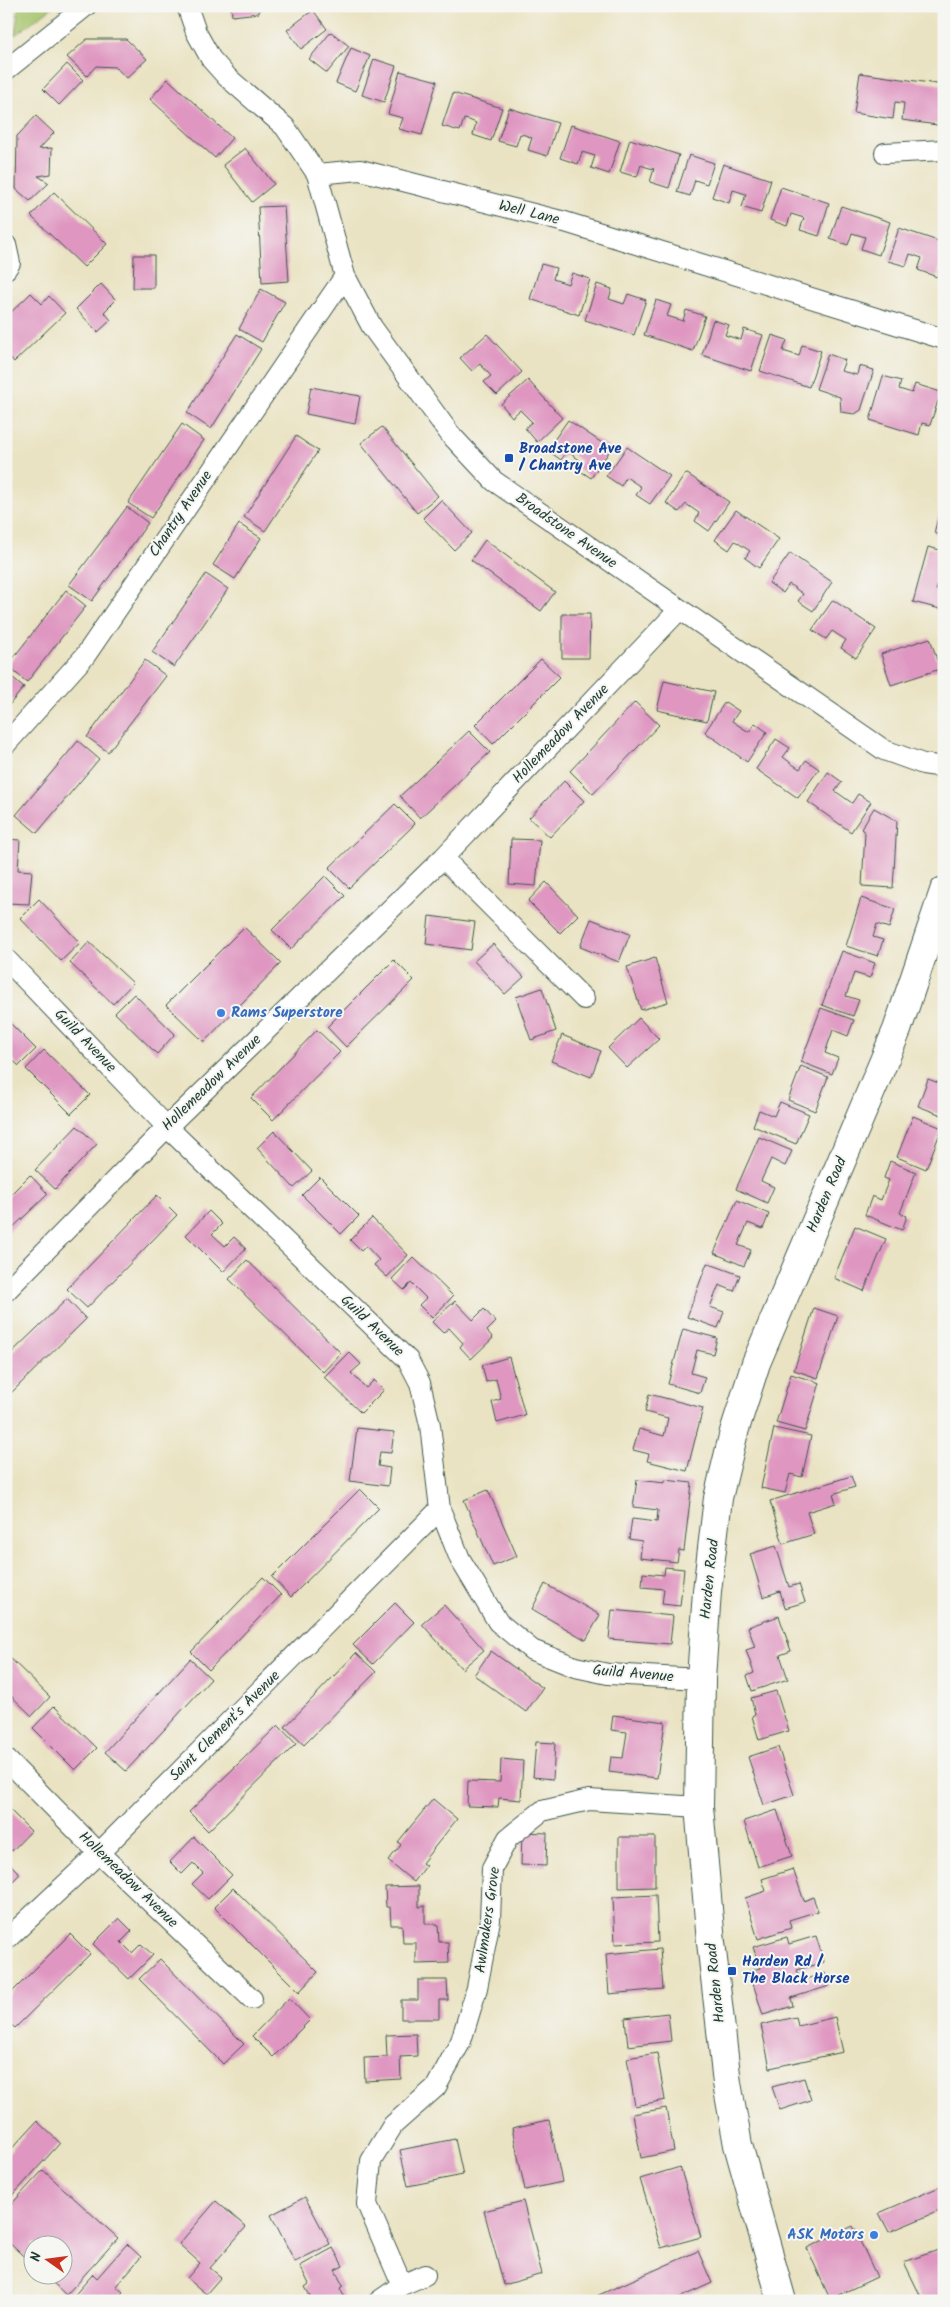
<svg xmlns="http://www.w3.org/2000/svg" width="950" height="2307" viewBox="0 0 950 2307" font-family="Kalam,sans-serif">
<rect width="100%" height="100%" fill="#f6f6f2"/>
<filter id="ink" filterUnits="userSpaceOnUse"><feTurbulence type="fractalNoise" baseFrequency=".02" numOctaves="2"/><feDisplacementMap in="SourceGraphic" scale="10" xChannelSelector="R" yChannelSelector="G"/><feConvolveMatrix kernelMatrix="1 2 1 2 8 2 1 2 1" color-interpolation-filters="sRGB"/></filter>
<filter id="wash" filterUnits="userSpaceOnUse"><feTurbulence type="fractalNoise" baseFrequency=".0096" numOctaves="4" result="noise"/><feDisplacementMap in="SourceGraphic" scale="20" xChannelSelector="R" yChannelSelector="G"/><feGaussianBlur stdDeviation="1.12" result="paint"/><feColorMatrix in="noise" values="0 0 0 0 0 0 0 0 0 0 0 0 0 0 0 0 0 1.4 0 .05"/><feComposite in="paint" operator="in"/></filter>
<g filter="url(#wash)">
<rect width="100%" height="100%" fill="#eae3c3"/>
<!-- green -->
<path fill="#a6c46b" stroke="#628050" d="M 19,6 L 54,6 L 15,35 Z"/>
<g id="blocks">
<!-- building -->
<path fill="#df97c1" d="M 231,6 L 259,6 L 259,13 L 232,16 Z
M 313,10 L 327,29 L 301,49 L 287,30 Z
M 331,32 L 349,46 L 327,73 L 309,59 Z
M 87,39 L 126,39 L 147,59 L 127,78 L 115,67 L 96,66 L 87,76 L 67,57 Z
M 351,48 L 370,56 L 355,91 L 336,83 Z
M 374,59 L 396,66 L 384,102 L 362,95 Z
M 67,64 L 83,80 L 59,105 L 43,89 Z
M 400,71 L 437,81 L 422,135 L 399,129 L 403,118 L 388,114 Z
M 860,73 L 944,85 L 944,126 L 902,120 L 904,103 L 895,102 L 893,119 L 854,113 Z
M 168,79 L 232,138 L 215,158 L 150,99 Z
M 453,93 L 502,108 L 491,141 L 473,135 L 476,123 L 469,120 L 464,119 L 460,131 L 442,126 Z
M 509,108 L 558,123 L 547,156 L 528,150 L 532,138 L 525,135 L 520,134 L 516,146 L 498,141 Z
M 36,116 L 54,133 L 39,149 L 52,148 L 51,174 L 38,176 L 49,183 L 30,201 L 16,189 L 17,136 Z
M 571,125 L 620,141 L 609,174 L 591,168 L 595,156 L 582,152 L 578,164 L 560,158 Z
M 630,139 L 679,155 L 669,188 L 650,182 L 654,169 L 646,167 L 641,165 L 637,177 L 620,172 Z
M 245,148 L 274,184 L 252,202 L 223,165 Z
M 689,155 L 714,163 L 707,184 L 695,180 L 690,196 L 677,192 Z
M 723,164 L 771,180 L 761,213 L 742,207 L 746,194 L 733,190 L 729,203 L 712,197 Z
M 781,187 L 829,203 L 819,236 L 800,230 L 804,218 L 791,214 L 787,226 L 770,220 Z
M 54,192 L 107,244 L 84,267 L 31,216 Z
M 284,206 L 289,281 L 262,283 L 258,207 Z
M 841,206 L 890,222 L 879,255 L 861,249 L 865,237 L 852,233 L 848,245 L 830,239 Z
M 899,228 L 944,243 L 944,255 L 937,277 L 918,270 L 922,258 L 910,254 L 906,266 L 888,261 Z
M 134,255 L 154,255 L 154,288 L 133,288 Z
M 541,264 L 556,268 L 553,279 L 568,284 L 572,273 L 590,279 L 579,315 L 530,299 Z
M 101,284 L 116,300 L 104,312 L 111,320 L 98,332 L 76,309 Z
M 597,284 L 612,289 L 609,299 L 624,304 L 628,294 L 646,300 L 634,335 L 585,320 Z
M 261,289 L 285,302 L 262,342 L 239,329 Z
M 31,293 L 42,304 L 49,296 L 65,313 L 14,362 L 6,353 L 6,317 Z
M 656,300 L 671,305 L 667,316 L 683,321 L 686,310 L 705,316 L 693,351 L 644,335 Z
M 713,320 L 729,325 L 725,335 L 741,340 L 744,329 L 763,335 L 751,371 L 702,355 Z
M 237,334 L 261,349 L 211,429 L 187,413 Z
M 487,334 L 522,372 L 497,395 L 484,382 L 491,376 L 480,364 L 472,371 L 460,358 Z
M 772,335 L 787,340 L 783,351 L 799,356 L 802,345 L 821,351 L 809,387 L 760,371 Z
M 828,354 L 845,360 L 841,371 L 857,375 L 859,366 L 874,370 L 861,410 L 855,414 L 841,412 L 840,397 L 816,389 Z
M 883,376 L 901,381 L 899,389 L 912,393 L 915,384 L 941,392 L 930,425 L 922,423 L 919,435 L 870,420 Z
M 528,380 L 562,418 L 537,442 L 525,428 L 532,422 L 520,410 L 512,417 L 501,404 Z
M 311,387 L 360,396 L 355,424 L 306,414 Z
M 568,420 L 611,449 L 591,478 L 576,468 L 581,461 L 567,451 L 561,460 L 547,450 Z
M 182,424 L 204,440 L 151,518 L 128,503 Z
M 382,427 L 438,496 L 417,513 L 361,443 Z
M 296,436 L 318,451 L 265,531 L 244,517 Z
M 627,447 L 670,476 L 650,504 L 636,495 L 641,487 L 626,477 L 621,486 L 606,476 Z
M 686,473 L 729,502 L 709,531 L 695,521 L 699,513 L 686,504 L 679,512 L 666,503 Z
M 943,499 L 944,499 L 944,536 L 934,533 Z
M 441,500 L 472,533 L 454,550 L 423,518 Z
M 127,507 L 148,523 L 92,601 L 69,585 Z
M 736,510 L 779,539 L 759,568 L 745,558 L 750,551 L 735,541 L 729,550 L 715,540 Z
M 239,524 L 261,538 L 235,579 L 213,565 Z
M 485,540 L 555,592 L 541,611 L 471,560 Z
M 928,547 L 944,551 L 944,568 L 936,590 L 944,592 L 944,610 L 913,602 Z
M 790,553 L 832,582 L 813,611 L 798,601 L 803,594 L 789,584 L 783,593 L 769,583 Z
M 206,574 L 228,589 L 174,667 L 152,652 Z
M 66,590 L 86,606 L 27,682 L 7,666 Z
M 833,600 L 876,629 L 856,658 L 841,648 L 846,640 L 832,631 L 826,639 L 812,630 Z
M 562,614 L 590,614 L 589,658 L 562,658 Z
M 930,638 L 940,669 L 891,685 L 881,654 Z
M 541,659 L 560,677 L 493,744 L 475,725 Z
M 145,660 L 166,676 L 108,752 L 87,737 Z
M 6,672 L 24,687 L 6,709 Z
M 664,681 L 714,692 L 707,721 L 657,710 Z
M 635,702 L 659,725 L 593,794 L 570,771 Z
M 725,702 L 739,711 L 732,721 L 741,727 L 749,732 L 755,723 L 767,732 L 747,762 L 705,732 Z
M 469,731 L 490,752 L 420,818 L 400,796 Z
M 776,739 L 790,748 L 783,757 L 792,764 L 800,769 L 806,760 L 819,769 L 798,798 L 756,769 Z
M 78,741 L 99,759 L 37,833 L 16,815 Z
M 828,772 L 842,782 L 835,791 L 852,803 L 858,794 L 871,802 L 851,832 L 808,802 Z
M 564,781 L 584,801 L 550,837 L 529,818 Z
M 395,804 L 415,824 L 349,888 L 329,868 Z
M 874,808 L 897,821 L 893,888 L 862,886 L 865,832 L 861,829 Z
M 6,839 L 20,840 L 18,870 L 32,871 L 29,904 L 6,903 Z
M 511,839 L 540,840 L 536,886 L 509,884 Z
M 325,876 L 345,896 L 291,949 L 272,930 Z
M 546,882 L 578,915 L 560,933 L 528,901 Z
M 861,898 L 895,909 L 889,928 L 877,924 L 873,937 L 883,940 L 878,956 L 846,946 Z
M 39,899 L 80,943 L 61,961 L 20,918 Z
M 429,916 L 475,922 L 471,950 L 426,944 Z
M 591,919 L 630,934 L 619,962 L 580,947 Z
M 244,927 L 281,963 L 204,1042 L 166,1005 Z
M 89,942 L 133,983 L 113,1004 L 70,963 Z
M 493,944 L 524,977 L 505,994 L 474,961 Z
M 842,951 L 875,963 L 870,978 L 854,973 L 846,996 L 859,1000 L 853,1016 L 822,1005 Z
M 655,958 L 668,1002 L 641,1010 L 627,967 Z
M 394,960 L 414,980 L 346,1047 L 327,1027 Z
M 542,988 L 556,1031 L 531,1040 L 516,997 Z
M 134,994 L 175,1034 L 157,1054 L 115,1013 Z
M 821,1008 L 854,1020 L 848,1036 L 833,1030 L 825,1053 L 838,1058 L 832,1074 L 801,1062 Z
M 639,1018 L 659,1039 L 627,1068 L 608,1048 Z
M 6,1019 L 36,1049 L 19,1066 L 6,1054 Z
M 317,1030 L 340,1052 L 273,1120 L 251,1098 Z
M 562,1035 L 601,1051 L 591,1077 L 551,1061 Z
M 44,1050 L 90,1095 L 71,1114 L 26,1069 Z
M 801,1066 L 828,1077 L 815,1111 L 788,1100 Z
M 928,1079 L 944,1085 L 944,1116 L 918,1106 Z
M 780,1102 L 809,1114 L 796,1144 L 753,1126 L 759,1110 L 774,1116 Z
M 913,1116 L 942,1128 L 926,1169 L 897,1157 Z
M 77,1126 L 97,1144 L 55,1189 L 35,1170 Z
M 274,1131 L 312,1171 L 294,1188 L 257,1148 Z
M 759,1137 L 792,1151 L 785,1166 L 771,1159 L 761,1181 L 774,1187 L 767,1203 L 736,1189 Z
M 890,1161 L 916,1172 L 900,1213 L 907,1216 L 902,1230 L 865,1215 L 872,1196 L 881,1200 L 889,1180 L 884,1178 Z
M 30,1175 L 48,1194 L 6,1234 L 6,1199 Z
M 320,1177 L 359,1216 L 341,1234 L 302,1195 Z
M 157,1195 L 177,1215 L 87,1308 L 67,1289 Z
M 737,1200 L 769,1214 L 763,1229 L 748,1223 L 738,1245 L 751,1250 L 744,1266 L 714,1253 Z
M 209,1211 L 222,1224 L 212,1234 L 225,1246 L 234,1237 L 246,1248 L 223,1272 L 186,1235 Z
M 372,1218 L 408,1255 L 387,1277 L 374,1265 L 379,1260 L 366,1246 L 361,1251 L 350,1240 Z
M 855,1226 L 886,1239 L 864,1291 L 834,1278 Z
M 413,1257 L 453,1296 L 432,1318 L 419,1305 L 426,1298 L 411,1283 L 404,1290 L 392,1279 Z
M 247,1260 L 341,1353 L 323,1372 L 229,1279 Z
M 707,1263 L 740,1275 L 734,1291 L 719,1285 L 710,1307 L 724,1312 L 718,1328 L 687,1317 Z
M 67,1299 L 86,1319 L 6,1398 L 6,1358 Z
M 455,1301 L 473,1320 L 484,1309 L 496,1322 L 487,1331 L 493,1338 L 471,1359 L 460,1347 L 463,1343 L 449,1328 L 443,1333 L 432,1322 Z
M 814,1308 L 838,1316 L 818,1378 L 794,1370 Z
M 683,1329 L 717,1338 L 713,1354 L 697,1350 L 691,1373 L 705,1377 L 700,1393 L 668,1384 Z
M 349,1352 L 361,1364 L 351,1373 L 366,1388 L 374,1380 L 384,1390 L 361,1413 L 324,1377 Z
M 509,1357 L 525,1415 L 497,1423 L 492,1402 L 501,1399 L 496,1379 L 486,1382 L 482,1365 Z
M 791,1374 L 820,1383 L 805,1431 L 776,1423 Z
M 649,1394 L 703,1408 L 687,1471 L 647,1461 L 649,1454 L 633,1450 L 639,1429 L 664,1436 L 668,1418 L 645,1412 Z
M 357,1428 L 394,1432 L 391,1453 L 380,1452 L 378,1466 L 390,1468 L 388,1486 L 350,1481 Z
M 774,1428 L 811,1436 L 802,1477 L 790,1474 L 785,1493 L 761,1488 Z
M 851,1476 L 855,1487 L 833,1494 L 836,1503 L 807,1512 L 814,1534 L 783,1544 L 770,1501 Z
M 637,1480 L 665,1483 L 665,1480 L 692,1483 L 684,1551 L 679,1550 L 677,1562 L 640,1558 L 642,1541 L 629,1539 L 632,1519 L 657,1522 L 658,1510 L 633,1507 Z
M 360,1489 L 379,1508 L 291,1597 L 272,1577 Z
M 488,1490 L 517,1556 L 493,1566 L 464,1500 Z
M 776,1546 L 789,1587 L 799,1584 L 805,1602 L 785,1608 L 780,1591 L 763,1597 L 750,1554 Z
M 665,1567 L 684,1569 L 680,1606 L 662,1604 L 664,1589 L 642,1587 L 643,1573 L 664,1575 Z
M 263,1577 L 281,1595 L 209,1670 L 191,1652 Z
M 545,1584 L 600,1615 L 586,1640 L 532,1609 Z
M 395,1603 L 414,1622 L 373,1664 L 353,1645 Z
M 444,1605 L 484,1650 L 462,1669 L 422,1624 Z
M 612,1610 L 673,1616 L 670,1644 L 609,1639 Z
M 779,1616 L 791,1651 L 780,1655 L 788,1679 L 752,1691 L 747,1676 L 754,1673 L 746,1650 L 755,1647 L 748,1627 Z
M 491,1651 L 543,1688 L 526,1712 L 474,1675 Z
M 356,1653 L 376,1672 L 304,1745 L 285,1727 Z
M 6,1654 L 50,1697 L 32,1716 L 6,1691 Z
M 190,1659 L 211,1679 L 126,1771 L 105,1752 Z
M 776,1691 L 789,1731 L 759,1740 L 752,1716 L 755,1714 L 751,1698 Z
M 54,1706 L 97,1748 L 75,1770 L 33,1728 Z
M 613,1715 L 665,1722 L 657,1778 L 609,1772 L 611,1757 L 623,1758 L 627,1732 L 611,1730 Z
M 278,1725 L 296,1744 L 208,1831 L 189,1812 Z
M 536,1742 L 555,1743 L 553,1779 L 533,1777 Z
M 778,1747 L 794,1795 L 764,1805 L 748,1757 Z
M 501,1759 L 523,1761 L 521,1800 L 499,1798 L 498,1807 L 467,1806 L 468,1781 L 500,1782 Z
M 433,1799 L 457,1819 L 422,1863 L 426,1866 L 414,1882 L 388,1861 L 401,1845 L 398,1842 Z
M 6,1806 L 31,1831 L 12,1851 L 6,1845 Z
M 777,1810 L 792,1856 L 758,1867 L 744,1821 Z
M 522,1832 L 547,1833 L 546,1866 L 521,1865 Z
M 194,1837 L 232,1875 L 208,1899 L 192,1884 L 203,1873 L 193,1863 L 182,1874 L 170,1862 Z
M 619,1837 L 655,1837 L 655,1887 L 619,1888 Z
M 6,1860 L 20,1874 L 6,1888 Z
M 793,1869 L 804,1901 L 813,1897 L 818,1911 L 789,1920 L 791,1928 L 758,1939 L 745,1898 L 766,1891 L 762,1879 Z
M 419,1886 L 419,1907 L 425,1906 L 425,1924 L 438,1924 L 439,1942 L 448,1942 L 449,1963 L 416,1964 L 416,1943 L 403,1943 L 402,1925 L 391,1925 L 390,1907 L 386,1907 L 385,1887 Z
M 233,1888 L 318,1972 L 299,1992 L 214,1907 Z
M 656,1895 L 658,1942 L 615,1944 L 613,1897 Z
M 119,1918 L 132,1931 L 121,1942 L 132,1953 L 141,1944 L 153,1955 L 129,1979 L 93,1944 Z
M 70,1934 L 90,1954 L 15,2028 L 6,2020 L 6,1998 Z
M 816,1936 L 824,1962 L 797,1970 L 800,1981 L 825,1973 L 829,1986 L 791,1998 L 793,2006 L 763,2015 L 749,1971 L 760,1968 L 753,1947 L 787,1937 L 789,1944 Z
M 660,1949 L 663,1989 L 609,1994 L 606,1954 Z
M 160,1959 L 244,2044 L 223,2064 L 139,1979 Z
M 418,1980 L 447,1980 L 448,2000 L 439,2000 L 439,2019 L 401,2019 L 401,2000 L 418,2000 Z
M 289,1998 L 310,2020 L 273,2057 L 252,2036 Z
M 668,2013 L 671,2041 L 628,2046 L 625,2018 Z
M 796,2017 L 798,2026 L 835,2017 L 843,2052 L 770,2068 L 761,2025 Z
M 416,2034 L 417,2056 L 400,2057 L 401,2079 L 365,2081 L 364,2058 L 387,2057 L 386,2035 Z
M 657,2053 L 665,2100 L 635,2106 L 627,2058 Z
M 804,2078 L 811,2100 L 780,2110 L 772,2087 Z
M 666,2108 L 674,2151 L 641,2158 L 633,2114 Z
M 549,2120 L 562,2182 L 525,2190 L 512,2128 Z
M 37,2121 L 60,2143 L 6,2203 L 6,2155 Z
M 455,2139 L 463,2175 L 408,2186 L 400,2150 Z
M 680,2167 L 701,2237 L 661,2248 L 640,2179 Z
M 43,2170 L 118,2238 L 66,2295 L 44,2274 L 62,2274 L 62,2244 L 32,2244 L 32,2264 L 6,2240 L 6,2210 Z
M 944,2185 L 944,2209 L 889,2232 L 879,2213 Z
M 305,2197 L 330,2244 L 295,2262 L 271,2215 Z
M 216,2201 L 246,2227 L 210,2268 L 221,2277 L 206,2294 L 187,2278 L 200,2263 L 179,2244 Z
M 523,2201 L 542,2274 L 504,2285 L 484,2211 Z
M 853,2226 L 877,2277 L 830,2299 L 807,2248 Z
M 127,2244 L 141,2257 L 116,2286 L 123,2292 L 115,2301 L 71,2299 L 93,2274 L 97,2278 Z
M 333,2248 L 343,2266 L 335,2270 L 343,2286 L 340,2288 L 346,2301 L 313,2301 L 305,2287 L 309,2284 L 300,2266 Z
M 944,2248 L 944,2301 L 923,2301 L 904,2262 Z
M 698,2251 L 712,2283 L 672,2301 L 594,2301 L 592,2298 Z"/>
</g>
</g>
<g filter="url(#ink)">
<use href="#blocks" fill-opacity="0" stroke="#3d5649" stroke-width="1"/>
<g fill="none" stroke-linecap="round" stroke-linejoin="round">
<defs>
<path id="street" d="M 187,6 L 196,32 L 211,59 L 227,77 L 285,127 L 317,174 L 345,276 L 372,327 L 450,434 L 494,481 L 884,750 L 923,764 L 944,767
M 6,70 L 86,6
M 885,153 L 944,150
M 317,174 L 360,170 L 565,222 L 944,339
M 6,245 L 10,263 L 6,269
M 6,744 L 85,656 L 345,276
M 443,858 L 584,999
M 6,959 L 167,1127 L 408,1360 L 420,1383 L 430,1425 L 440,1509 L 460,1559 L 498,1622 L 532,1650 L 575,1667 L 608,1674 L 701,1679
M 6,1291 L 167,1127 L 443,858 L 679,610
M 6,1759 L 99,1853 L 252,1999
M 6,1940 L 99,1853 L 440,1509
M 402,2285 L 367,2204 L 371,2161 L 393,2125 L 436,2087 L 461,2041 L 477,1988 L 490,1920 L 492,1868 L 508,1838 L 542,1811 L 589,1800 L 699,1807
M 379,2301 L 402,2285 L 425,2275"/>
<path id="secondary" d="M 782,2301 L 738,2145 L 727,2083 L 711,1942 L 699,1807 L 701,1679 L 707,1591 L 718,1498 L 734,1432 L 756,1363 L 897,1030 L 944,891"/>
</defs>
<!-- street casing -->
<use href="#street" stroke="#3d5649" stroke-width="22"/>
<!-- secondary casing -->
<use href="#secondary" stroke="#3d5649" stroke-width="30"/>
<!-- street -->
<use href="#street" stroke="#fff" stroke-width="20"/>
<!-- secondary -->
<use href="#secondary" stroke="#fff" stroke-width="28"/>
</g>
</g>
<!-- markers -->
<g fill="#1a4fb4" stroke="#f6f6f2" stroke-width="2">
<rect x="504" y="453" width="10" height="10" rx="2.5"/>
<rect x="727" y="1966" width="10" height="10" rx="2.5"/>
</g>
<g fill="#3f7fe0" stroke="#f6f6f2" stroke-width="2">
<circle cx="221" cy="1013" r="5"/>
<circle cx="874" cy="2235" r="5"/>
</g>
<g text-anchor="middle" dominant-baseline="central" stroke-width="4" stroke-linejoin="round" paint-order="stroke">
<!-- street labels -->
<g font-size="15" fill="#1f3d34" stroke="#f6f6f2">
<text transform="translate(529 213) rotate(14)">Well Lane</text>
<text transform="translate(181 514) rotate(-56)">Chantry Avenue</text>
<text transform="translate(566 531) rotate(35)">Broadstone Avenue</text>
<text transform="translate(561 734) rotate(-46)">Hollemeadow Avenue</text>
<text transform="translate(85 1041) rotate(46)">Guild Avenue</text>
<text transform="translate(212 1083) rotate(-44)">Hollemeadow Avenue</text>
<text transform="translate(827 1195) rotate(-67)">Harden Road</text>
<text transform="translate(372 1326) rotate(44)">Guild Avenue</text>
<text transform="translate(710 1579) rotate(-84)">Harden Road</text>
<text transform="translate(633 1674) rotate(5)">Guild Avenue</text>
<text transform="translate(225 1726) rotate(-45)">Saint Clement's Avenue</text>
<text transform="translate(128 1880) rotate(44)">Hollemeadow Avenue</text>
<text transform="translate(488 1920) rotate(-82)">Awlmakers Grove</text>
<text transform="translate(716 1983) rotate(-96)">Harden Road</text>
</g>
<!-- transit labels -->
<g font-size="15" font-weight="bold" fill="#164399" stroke="#f6f6f2" text-anchor="start">
<text x="519" y="449">Broadstone Ave<tspan x="519" dy="17">/ Chantry Ave</tspan></text>
<text x="742" y="1962">Harden Rd /<tspan x="742" dy="17">The Black Horse</tspan></text>
</g>
<!-- shop labels -->
<g font-size="15" font-weight="bold" fill="#366cbe" stroke="#f6f6f2" text-anchor="start">
<text x="231" y="1013">Rams Superstore</text>
<text x="864" y="2235" text-anchor="end">ASK Motors</text>
</g>
</g>
<!-- margin -->
<rect width="950" height="2307" fill="none" stroke="#f6f6f2" stroke-width="25"/>
<!-- north arrow -->
<g transform="translate(48 2260) rotate(284)"><circle r="24" fill="#f6f6f2" stroke="#a0aca6"/>
<path d="M0-4L9 19L0 12L-9 19Z" fill="#c8321e"/>
<text y="-8" font-size="14" font-weight="bold" text-anchor="middle" fill="#1f3d34">N</text>
</g>
</svg>
